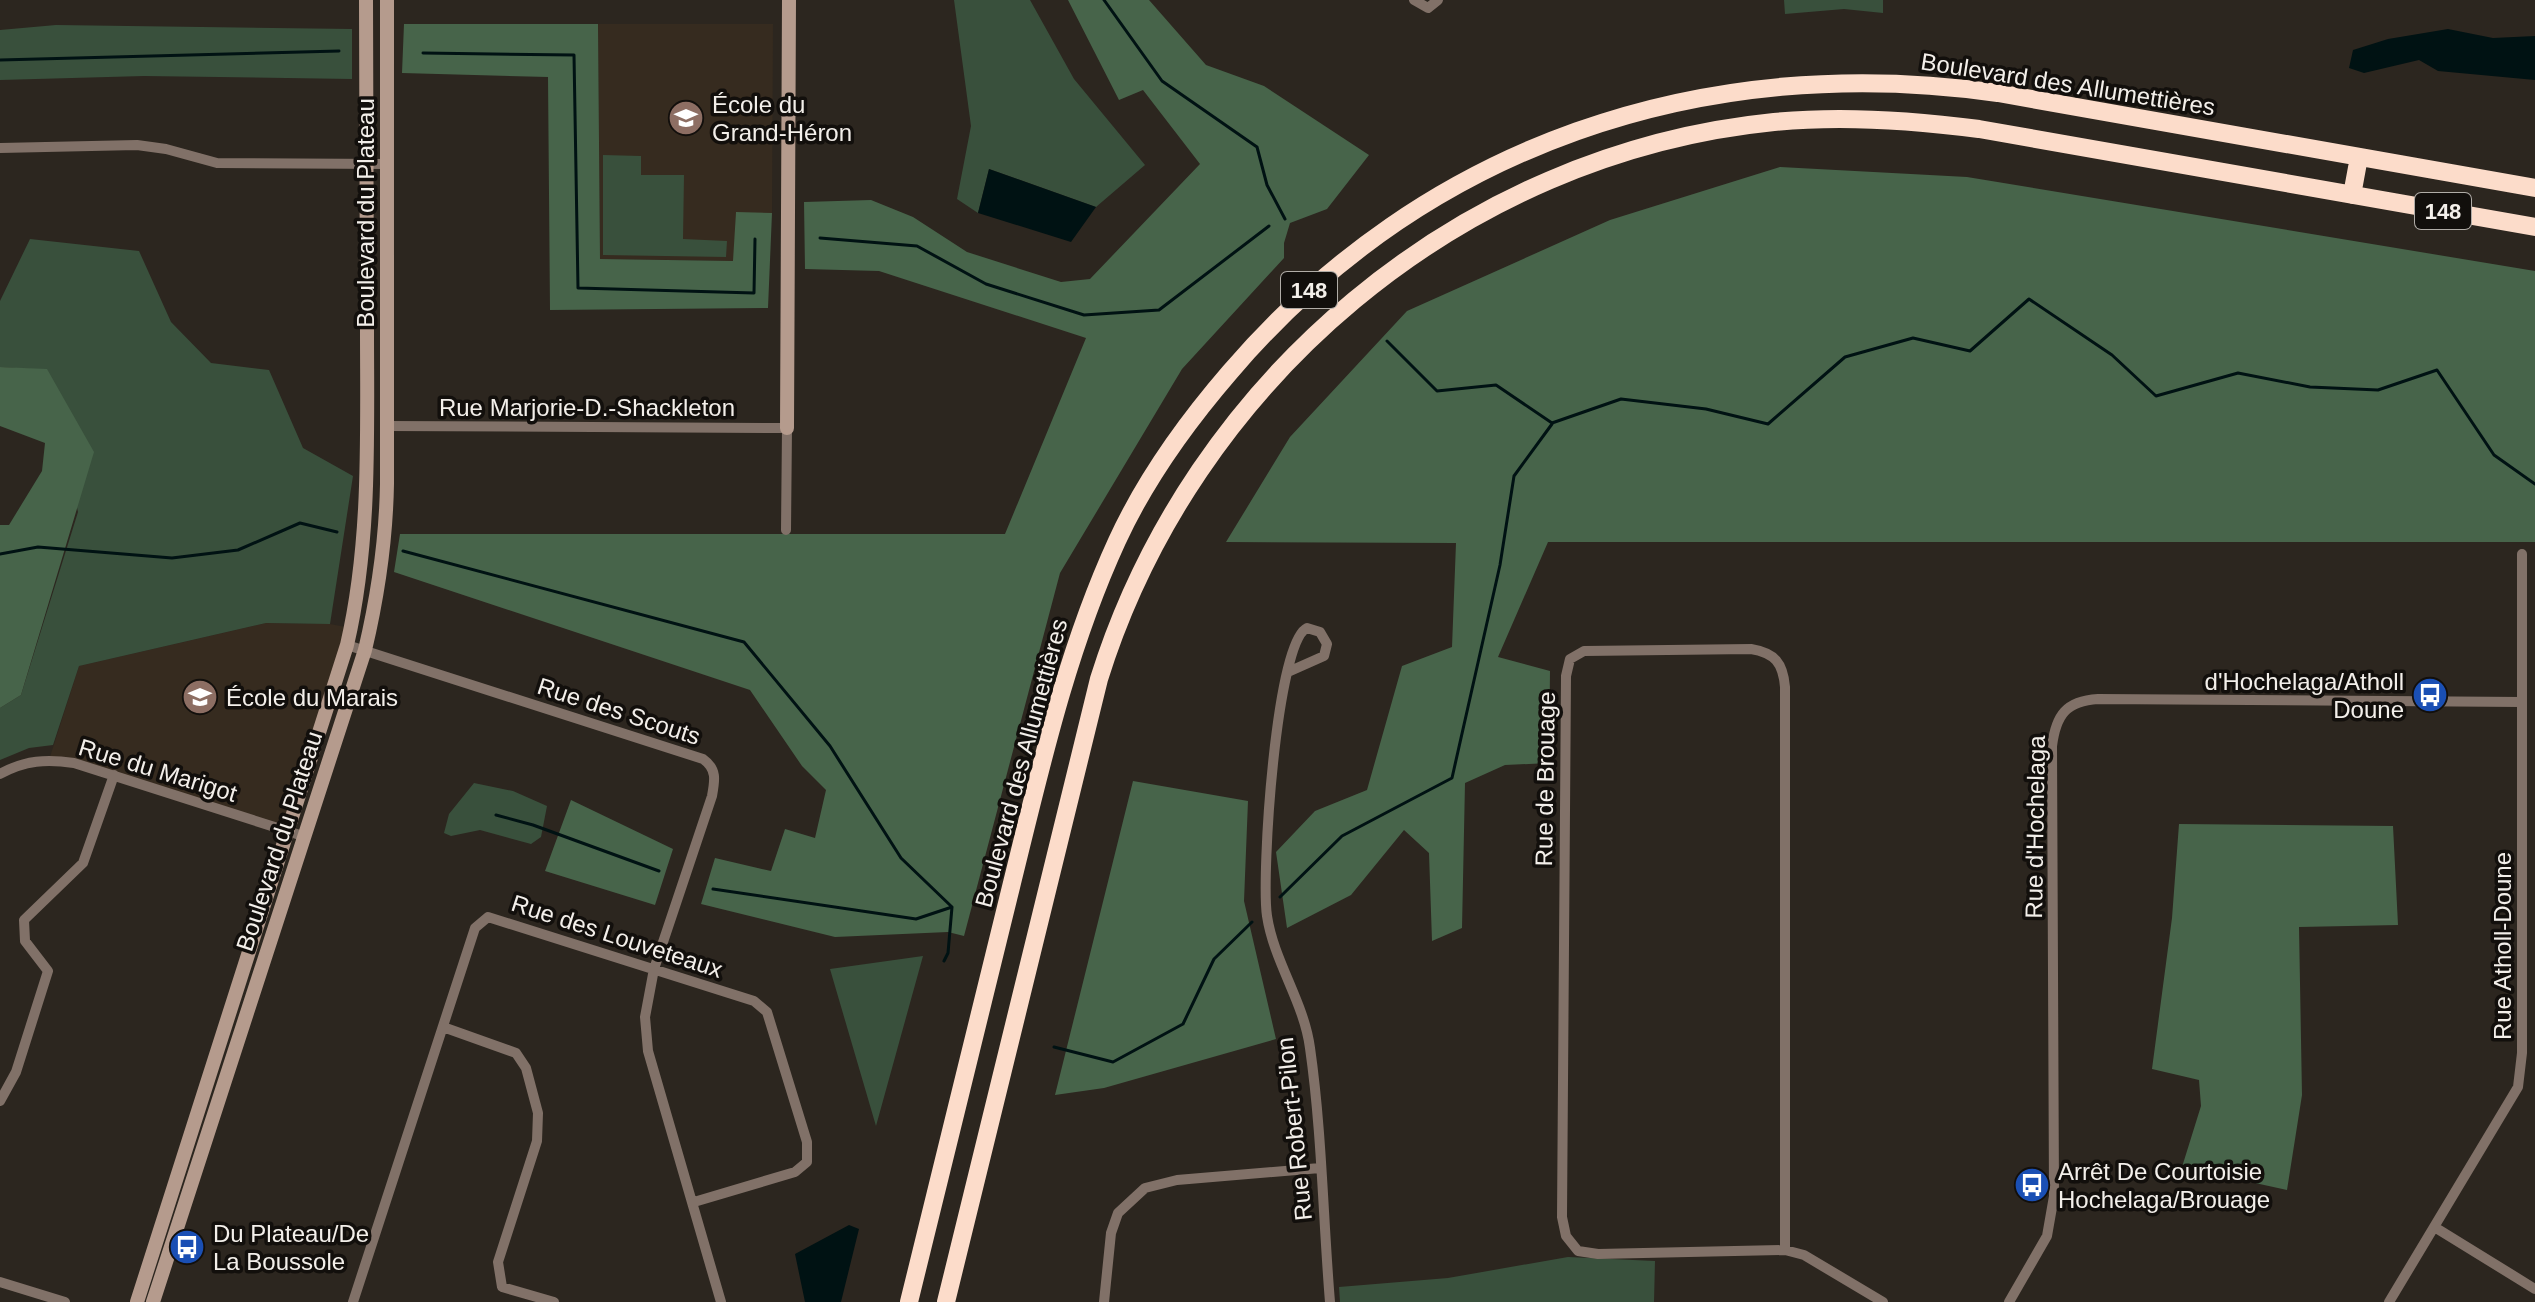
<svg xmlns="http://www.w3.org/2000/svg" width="2535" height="1302" viewBox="0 0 2535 1302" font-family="Helvetica,sans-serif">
<rect width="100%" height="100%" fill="#2c261f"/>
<!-- built -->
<path fill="#362b1f" d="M 598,24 L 773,24 L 772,213 L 736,213 L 734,261 L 600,259 Z
M 266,623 L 330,624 L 351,628 L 287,831 L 49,760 L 79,666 Z"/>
<!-- green -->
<path fill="#39503c" d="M 954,0 L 1030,0 L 1074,79 L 1145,165 L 1096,207 L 989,169 L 978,213 L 957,199 L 971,126 Z
M 1784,0 L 1883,0 L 1883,13 L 1844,9 L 1785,14 Z
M 56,25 L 352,29 L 352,79 L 144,76 L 0,80 L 0,30 Z
M 603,155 L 641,156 L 641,175 L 684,175 L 683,239 L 727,241 L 726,257 L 603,255 Z
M 30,239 L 139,251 L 171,322 L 211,363 L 269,370 L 303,448 L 353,476 L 330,624 L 266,623 L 79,666 L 53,745 L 29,748 L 0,760 L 0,708 L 21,695 L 78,512 L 47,370 L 0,367 L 0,301 Z
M 474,783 L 513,791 L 547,806 L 541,837 L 531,844 L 480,830 L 451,836 L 444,833 L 449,814 Z
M 923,956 L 876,1126 L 830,969 Z
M 1568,1257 L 1655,1261 L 1654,1302 L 1340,1302 L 1339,1287 L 1448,1278 Z"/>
<!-- forest -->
<path fill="#47644a" d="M 1068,0 L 1149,0 L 1206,65 L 1264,86 L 1369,155 L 1327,209 L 1290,223 L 1284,243 L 1284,258 L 1182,369 L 1060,573 L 964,936 L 948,932 L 835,937 L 701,904 L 715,858 L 771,871 L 785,829 L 815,838 L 826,790 L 802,766 L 750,690 L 394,572 L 400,534 L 1005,534 L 1086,338 L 879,271 L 805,269 L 804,202 L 871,200 L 913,217 L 967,252 L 1061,282 L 1090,279 L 1200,164 L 1143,90 L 1119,100 Z
M 404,24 L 598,24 L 600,259 L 733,261 L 736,212 L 772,213 L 768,308 L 550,310 L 548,77 L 402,73 Z
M 1780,167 L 1967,177 L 2535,271 L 2535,542 L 1548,542 L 1498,657 L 1550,671 L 1549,763 L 1505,765 L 1465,783 L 1462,928 L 1432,941 L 1429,853 L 1404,830 L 1351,895 L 1287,928 L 1276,852 L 1315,811 L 1367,790 L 1402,666 L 1452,647 L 1456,543 L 1226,542 L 1290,437 L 1407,311 L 1610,220 Z
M 0,367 L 47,369 L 94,452 L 21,695 L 0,708 L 0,525 L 9,525 L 42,471 L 45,443 L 0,426 Z
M 1133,781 L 1248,801 L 1244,901 L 1276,1039 L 1104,1088 L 1055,1095 Z
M 571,800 L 673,849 L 655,905 L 545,871 Z
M 2179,824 L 2393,826 L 2398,925 L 2299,927 L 2302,1095 L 2287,1190 L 2182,1167 L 2201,1106 L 2199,1080 L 2152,1069 L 2172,918 Z"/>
<!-- water -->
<path fill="#001213" d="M 2448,29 L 2493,38 L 2535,36 L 2535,80 L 2438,71 L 2419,60 L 2364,73 L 2349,68 L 2353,50 L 2388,39 Z
M 989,169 L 1096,207 L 1071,242 L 978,213 Z
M 849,1225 L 859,1229 L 841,1302 L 805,1302 L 795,1254 Z"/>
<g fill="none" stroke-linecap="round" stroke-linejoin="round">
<!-- stream -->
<path stroke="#001213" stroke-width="3" d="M 1104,0 L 1162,81 L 1257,147 L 1267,185 L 1285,219
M 423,53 L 574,55 L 578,288 L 754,293 L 755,239
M 0,60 L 339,51
M 820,238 L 917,246 L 986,284 L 1084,315 L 1159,310 L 1269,226
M 1387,341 L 1437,391 L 1496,385 L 1552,423 L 1621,399 L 1706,409 L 1768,424 L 1845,357 L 1913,338 L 1970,351 L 2029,299 L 2112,355 L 2156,396 L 2238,373 L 2310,387 L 2378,390 L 2437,370 L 2494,455 L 2535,484
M 403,551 L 744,642 L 830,746 L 901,858 L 952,907 L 948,953 L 944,961
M 0,554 L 38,547 L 172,558 L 238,550 L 300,523 L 337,532
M 496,815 L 533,825 L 659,871
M 713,889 L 916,919 L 952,907
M 1280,897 L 1342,836 L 1452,778 L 1500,565 L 1514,476 L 1552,424
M 1054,1047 L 1113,1062 L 1183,1024 L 1214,959 L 1252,922"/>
<!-- street -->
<path stroke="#817168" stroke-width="10" d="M 1414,0 L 1428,8 L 1438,0
M 0,148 L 137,145 L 166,149 L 217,163 L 387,164
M 386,426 L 787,428 L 786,530
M 347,645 L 703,759 C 717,769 715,780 712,796 L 654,969 L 645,1017 L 648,1051 L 721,1302
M 1288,672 L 1324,656 L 1327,644 L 1320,632 L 1307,628 C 1276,642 1261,876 1267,916 C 1274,962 1304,1002 1310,1048 C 1322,1132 1323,1218 1330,1302
M 0,774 C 25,760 47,759 74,763 L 303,836
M 443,1027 L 516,1053 L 526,1068 L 538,1113 L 537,1141 L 498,1262 L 502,1287 L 554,1302
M 0,1101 L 16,1072 L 48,971 L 25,941 L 24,920 L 83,863 L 114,775
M 2436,1228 L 2535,1289
M 1785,1250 L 1785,687 C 1783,663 1775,653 1751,649 L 1584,651 L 1570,659 L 1566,676 L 1562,1217 L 1566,1236 L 1578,1251 L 1598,1254 L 1785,1250 L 1804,1255 L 1883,1302
M 0,1282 L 65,1302
M 353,1302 L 475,928 L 488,917 L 754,1001 L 767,1012 L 807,1142 L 807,1162 L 795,1172 L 694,1202
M 1104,1302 L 1111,1233 L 1118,1213 L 1145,1188 L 1177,1180 L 1320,1168
M 2009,1302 L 2047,1236 L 2054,1196 L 2052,746 C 2056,715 2066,701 2098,699 L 2522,702
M 2389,1302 L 2518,1087 L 2522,1053 L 2522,554"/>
<!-- secondary -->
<path stroke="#b59b8d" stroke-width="14" d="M 787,428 L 789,0
M 137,1302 L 347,645 C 371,542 367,434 367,329 C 366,220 366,110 366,0
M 153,1302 L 365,650 C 378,595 386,540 387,484 L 387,0"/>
<!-- highway -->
<path stroke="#fcdcca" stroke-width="18" d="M 2352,195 L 2359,157
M 909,1302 C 943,1164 977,1025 1011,887 C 1040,770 1066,652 1117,541 C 1145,480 1186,423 1230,372 C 1425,144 1704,51 1998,93 L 2535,188
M 946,1302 L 1099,679 C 1192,381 1461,153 1774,122 C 1843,115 1911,120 1979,129 L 2535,227"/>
</g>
<!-- icons -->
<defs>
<symbol id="school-disc" viewBox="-11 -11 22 22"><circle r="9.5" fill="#8d6e63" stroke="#120f0c"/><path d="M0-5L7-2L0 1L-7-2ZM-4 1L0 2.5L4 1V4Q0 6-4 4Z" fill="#fff"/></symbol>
<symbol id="bus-disc" viewBox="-11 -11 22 22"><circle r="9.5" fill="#1a4fb4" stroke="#120f0c"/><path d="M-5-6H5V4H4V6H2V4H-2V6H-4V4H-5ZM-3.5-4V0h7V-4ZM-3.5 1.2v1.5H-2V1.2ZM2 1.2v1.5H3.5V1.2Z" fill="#fff"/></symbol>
</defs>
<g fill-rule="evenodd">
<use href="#school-disc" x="666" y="98" width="40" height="40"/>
<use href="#bus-disc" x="2410" y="675" width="40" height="40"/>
<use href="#school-disc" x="180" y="677" width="40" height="40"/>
<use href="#bus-disc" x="2012" y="1165" width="40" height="40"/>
<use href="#bus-disc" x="167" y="1227" width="40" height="40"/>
</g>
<g text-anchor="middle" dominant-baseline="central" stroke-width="7" stroke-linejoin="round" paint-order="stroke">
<!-- shield labels -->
<g fill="#120f0c" stroke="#b0aca7" stroke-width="2">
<rect x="2415" y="193" width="56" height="36" rx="6"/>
<rect x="1281" y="272" width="56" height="36" rx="6"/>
</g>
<g font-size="22" font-weight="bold" fill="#f3efea">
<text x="2443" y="211">148</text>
<text x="1309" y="290">148</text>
</g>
<!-- street labels -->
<g font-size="24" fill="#f3efea" stroke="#120f0c">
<text transform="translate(2068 84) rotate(9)">Boulevard des Allumettières</text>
<text transform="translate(365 213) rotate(-90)">Boulevard du Plateau</text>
<text x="587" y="407">Rue Marjorie-D.-Shackleton</text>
<text transform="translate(619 711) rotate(18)">Rue des Scouts</text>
<text transform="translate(1021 763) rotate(-75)">Boulevard des Allumettières</text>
<text transform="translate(158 770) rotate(17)">Rue du Marigot</text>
<text transform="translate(1545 779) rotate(-89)">Rue de Brouage</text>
<text transform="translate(2035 827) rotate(-89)">Rue d'Hochelaga</text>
<text transform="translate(279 841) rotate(-72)">Boulevard du Plateau</text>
<text transform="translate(617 936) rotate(18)">Rue des Louveteaux</text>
<text transform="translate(2502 946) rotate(-90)">Rue Atholl-Doune</text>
<text transform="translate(1294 1129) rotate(-96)">Rue Robert-Pilon</text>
</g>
<!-- poi labels -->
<g font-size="24" fill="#f3efea" stroke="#120f0c" text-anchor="start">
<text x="712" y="104">École du<tspan x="712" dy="28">Grand-Héron</tspan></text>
<text x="2404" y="681" text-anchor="end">d'Hochelaga/Atholl<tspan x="2404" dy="28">Doune</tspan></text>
<text x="226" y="697">École du Marais</text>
<text x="2058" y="1171">Arrêt De Courtoisie<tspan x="2058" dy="28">Hochelaga/Brouage</tspan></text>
<text x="213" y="1233">Du Plateau/De<tspan x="213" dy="28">La Boussole</tspan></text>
</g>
</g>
</svg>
